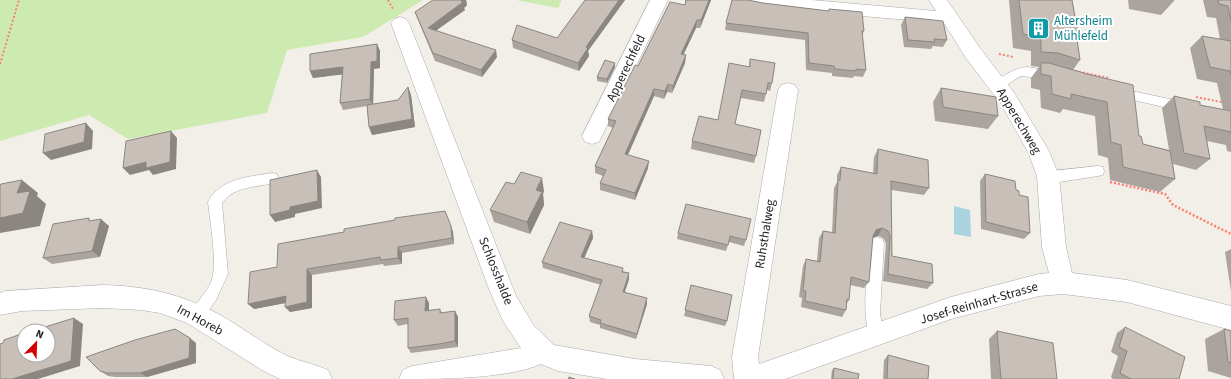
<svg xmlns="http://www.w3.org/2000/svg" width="1231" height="379" viewBox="0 0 1231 379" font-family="'Source Sans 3',sans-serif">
<rect width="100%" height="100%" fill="#f2efe9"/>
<!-- grass -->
<path fill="#cdebb0" d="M 0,0 L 423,0 L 363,37 L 287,50 L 267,113 L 128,139 L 89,115 L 0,141 Z
M 516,0 L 562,0 L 558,8 Z"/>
<!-- water -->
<path fill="#aad3df" d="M 954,206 L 970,210 L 971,237 L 954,234 Z"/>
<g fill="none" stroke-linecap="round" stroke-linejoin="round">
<defs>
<path id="service" d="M 1027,67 L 1052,71 L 1056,72 L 1058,75 L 1056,78 L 1052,79 L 1021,76 C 1012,80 1005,91 993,87 L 991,84 L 993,81 C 1005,77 1012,68 1027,67 Z
M 1117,88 L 1184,102 L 1188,104 L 1190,107 L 1188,110 L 1184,112 L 1113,95 L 1111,92 L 1113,89 Z
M 1098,166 L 1103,167 L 1104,171 L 1103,175 L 1098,176 L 1059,182 L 1043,180 L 1042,176 L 1043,172 Z
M 272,173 L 277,174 L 278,178 L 277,182 C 257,188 235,185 222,203 L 228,274 L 216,300 L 202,320 L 197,322 L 192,320 L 190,315 C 195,303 206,294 211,282 C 218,267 210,220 208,202 C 220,178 249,177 272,173 Z
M 877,237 L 882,239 L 884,243 L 880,313 L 883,334 L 881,339 L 876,341 L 871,339 C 860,314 868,270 870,243 L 872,239 Z"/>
<path id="minor" d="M 650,0 L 668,0 L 599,142 L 592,144 L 585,142 L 582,136 Z
M 734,0 L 812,0 L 936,11 L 929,0 L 947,0 L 980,48 L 1015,94 L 1049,151 L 1059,176 L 1066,247 L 1072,273 L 1127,280 L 1231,306 L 1231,330 L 1127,302 L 1063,294 L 1039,296 L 951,319 L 785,379 L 734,379 L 732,357 L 778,90 L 781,85 L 788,83 L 795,85 L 798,90 L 758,357 L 759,364 L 951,297 L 1039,274 L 1049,273 L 1042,247 L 1037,176 L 1028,152 L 1001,104 L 966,58 L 944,23 L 743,6 L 737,4 Z
M 400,17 L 406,19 L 409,23 L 516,296 L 534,326 L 554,345 L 635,359 L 711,366 L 720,370 L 724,379 L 607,379 L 558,371 L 541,364 C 507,379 439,379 399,379 L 403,370 L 412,366 L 521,348 L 503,321 L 489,289 L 391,23 L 394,19 Z
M 103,285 C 145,286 183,294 220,315 C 240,326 259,341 280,352 C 295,361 312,363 328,370 L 332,379 L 280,379 L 262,370 L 187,323 L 160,313 L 141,310 L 103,308 L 22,311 L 0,315 L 0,293 L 5,291 Z"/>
</defs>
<!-- service casing -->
<use href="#service" stroke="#a9a9a9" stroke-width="1"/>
<!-- minor casing -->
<use href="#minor" stroke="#a9a9a9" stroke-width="1"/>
<!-- path-far1 -->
<path stroke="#fa8072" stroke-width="2" stroke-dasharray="2 2" stroke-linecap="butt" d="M 388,0 L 393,9
M 999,54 L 1013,57
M 0,64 L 19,0
M 1071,70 L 1109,78
M 1196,97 L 1231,104"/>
<!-- path -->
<path stroke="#fa8072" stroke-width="2.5" stroke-dasharray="2 2" stroke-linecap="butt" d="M 1110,182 L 1165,194 L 1173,205 L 1231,234"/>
<!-- service -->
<use href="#service" fill="#fff" fill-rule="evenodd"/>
<!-- minor -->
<use href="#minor" fill="#fff" fill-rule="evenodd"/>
</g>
<!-- wall -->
<path fill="#aba49e" d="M 433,0 L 466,0 L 467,5 L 464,8 L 465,10 L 436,30 L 497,57 L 482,77 L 435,61 L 418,20 L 415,12 Z
M 585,0 L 625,0 L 588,51 L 589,56 L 579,71 L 513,48 L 512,40 L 557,38 Z
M 685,0 L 711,0 L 700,28 L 696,28 L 683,55 L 686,55 L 685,63 L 672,93 L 667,92 L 664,99 L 654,96 L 628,155 L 648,168 L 635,200 L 600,190 L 600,183 L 603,176 L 595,173 L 595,166 L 613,128 L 608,126 L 608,119 L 638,66 L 685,5 Z
M 1009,0 L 1072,0 L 1078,33 L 1076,35 L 1080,60 L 1073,70 L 1087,74 L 1139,136 L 1143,144 L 1169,150 L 1162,108 L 1174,96 L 1200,105 L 1231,111 L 1231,152 L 1227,151 L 1226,145 L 1207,141 L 1210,159 L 1196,170 L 1173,164 L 1175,179 L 1160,192 L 1110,180 L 1108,158 L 1098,155 L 1095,116 L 1063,109 L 1060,113 L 1041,108 L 1040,90 L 1031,88 L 1031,78 L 1039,67 L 1031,66 L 1031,51 L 1013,48 Z
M 1128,0 L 1174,0 L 1174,1 L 1161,15 L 1129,9 Z
M 1203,0 L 1231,0 L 1231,111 L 1223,109 L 1217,83 L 1197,79 L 1190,48 L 1202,36 L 1220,39 L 1216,18 L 1207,17 Z
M 763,3 L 829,11 L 829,9 L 864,31 L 862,36 L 866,70 L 863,77 L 854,76 L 853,78 L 832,76 L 832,73 L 806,70 L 805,40 L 725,30 L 726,23 Z
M 905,17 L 947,40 L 943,47 L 933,46 L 931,49 L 904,47 L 901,25 Z
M 377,44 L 380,51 L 380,68 L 374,69 L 373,105 L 398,100 L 408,87 L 411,95 L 415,127 L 372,135 L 369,127 L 367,106 L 343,110 L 340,103 L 342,74 L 313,78 L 310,71 Z
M 750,59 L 772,83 L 770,91 L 767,90 L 764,102 L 741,98 L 735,124 L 756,156 L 754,163 L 691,149 L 692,141 L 718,120 L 749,66 Z
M 615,63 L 615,67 L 607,83 L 597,81 L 597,77 Z
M 941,88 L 998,116 L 988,129 L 935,121 L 933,102 Z
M 878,149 L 929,188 L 924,195 L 891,190 L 892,256 L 933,283 L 927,289 L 883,281 L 886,243 L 883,238 L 878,236 L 873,237 L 869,282 L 864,288 L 850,285 L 849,300 L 847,303 L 846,310 L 842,317 L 801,307 L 802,298 L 799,297 L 803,266 L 806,259 L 817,261 L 819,238 L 823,231 L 832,233 L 834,188 L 837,182 L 837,175 L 841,167 L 873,173 L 874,157 Z
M 985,174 L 1016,190 L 1019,195 L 1030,233 L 1024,239 L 981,229 L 980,181 Z
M 514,184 L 544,191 L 543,194 L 544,205 L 530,234 L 494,222 L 490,210 Z
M 686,204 L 746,240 L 744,246 L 729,242 L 726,251 L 677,239 L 678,233 Z
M 445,211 L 453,232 L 454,244 L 402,253 L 402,264 L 384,266 L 383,264 L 312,275 L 312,308 L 290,312 L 285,303 L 254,309 L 277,267 L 344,232 L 395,220 Z
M 92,221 L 109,226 L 100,257 L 52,264 L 43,258 Z
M 592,231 L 593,238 L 584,258 L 629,273 L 629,279 L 625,292 L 647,304 L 636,339 L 600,328 L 600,325 L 590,322 L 589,316 L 601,285 L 543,268 L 542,262 Z
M 1231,249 L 1231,291 L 1225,252 Z
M 691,285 L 727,321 L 725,326 L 684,316 Z
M 429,303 L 429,310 L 440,309 L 442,313 L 455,311 L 458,317 L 458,347 L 442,349 L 411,353 L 408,348 L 408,324 L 398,326 L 394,320 Z
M 1125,327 L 1179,379 L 1113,379 L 1111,377 L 1118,356 L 1111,352 L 1117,333 Z
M 1224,329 L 1231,331 L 1231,378 L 1208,371 L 1205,339 Z
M 997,331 L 1057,379 L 991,379 L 989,339 Z
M 196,343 L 196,363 L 147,377 L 115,377 L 108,376 L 100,371 Z
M 888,355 L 928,379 L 883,379 L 884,360 Z
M 834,368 L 858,379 L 831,379 L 832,370 Z"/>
<!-- shaded-wall -->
<path fill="#8b8681" d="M 462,0 L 466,0 L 467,5 L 464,8 L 465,10 L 430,35 L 428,28 Z
M 619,0 L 625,0 L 588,51 L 589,56 L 579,71 L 578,63 L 586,47 Z
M 709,0 L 711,0 L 700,28 L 701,20 Z
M 697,20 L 696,28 L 680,62 L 681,54 Z
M 377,44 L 380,51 L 380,68 L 374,69 L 373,106 L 370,99 L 371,62 Z
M 496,50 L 497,57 L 482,77 L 481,70 Z
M 686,55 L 685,63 L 672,93 L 673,86 Z
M 615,63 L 615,67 L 607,83 L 607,79 Z
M 343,67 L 346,74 L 313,78 L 310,71 Z
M 668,84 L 667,92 L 664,99 L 665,91 Z
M 408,87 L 411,95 L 415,127 L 372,135 L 369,127 L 412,119 Z
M 654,89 L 654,96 L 625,161 L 625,154 Z
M 86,123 L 93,131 L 92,149 L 51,160 L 43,153 Z
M 171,131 L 177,138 L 176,169 L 153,175 L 149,170 L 130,175 L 123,168 L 146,162 Z
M 649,161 L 648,168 L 635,200 L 635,193 Z
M 317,170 L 321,177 L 322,208 L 295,214 L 295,217 L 275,222 L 270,215 L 290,207 Z
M 542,178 L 544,191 L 543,194 L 544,205 L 530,234 L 527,222 L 536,190 Z
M 22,180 L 38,193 L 37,196 L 46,204 L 40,226 L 0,233 L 0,218 L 17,193 Z
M 101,219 L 109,226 L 100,257 L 92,251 Z
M 451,226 L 453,232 L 454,244 L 452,238 Z
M 882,228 L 878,236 L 871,238 L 876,230 Z
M 592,231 L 593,238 L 582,263 L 581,257 Z
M 398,247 L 402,253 L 402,264 L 398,258 Z
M 307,269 L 312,275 L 312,308 L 290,312 L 285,307 Z
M 629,273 L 629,279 L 623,297 L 623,292 Z
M 286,296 L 291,302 L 254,309 L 248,304 Z
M 426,297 L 429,303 L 429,316 L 425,311 Z
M 647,298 L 647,304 L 636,339 L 637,334 Z
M 455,311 L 458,317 L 458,347 L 455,341 Z
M 74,318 L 83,324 L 80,366 L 38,379 L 12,379 Z
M 190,338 L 196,343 L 196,363 L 147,377 L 140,373 Z"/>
<!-- building -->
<path fill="#c7bfb8" stroke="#8b8681" d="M 433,0 L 462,0 L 461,1 L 463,2 L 428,28 L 496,50 L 481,70 L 433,53 L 415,12 Z
M 585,0 L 619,0 L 586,47 L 588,48 L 578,63 L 512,40 L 517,25 L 557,38 Z
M 686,0 L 709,0 L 701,20 L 697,20 L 681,54 L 686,55 L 673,86 L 668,84 L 665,91 L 654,89 L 625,154 L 649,161 L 635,193 L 600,183 L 606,170 L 595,166 L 616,121 L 608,119 L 635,65 L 638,66 L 670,2 L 685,5 Z
M 732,0 L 748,0 L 763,3 L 829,11 L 829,9 L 862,12 L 864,31 L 862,31 L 866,70 L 856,69 L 856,71 L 835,69 L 834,66 L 809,63 L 808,33 L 726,23 Z
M 1019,0 L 1072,0 L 1078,33 L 1076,32 L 1080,60 L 1058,53 L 1041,52 L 1041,37 L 1023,34 Z
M 1218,0 L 1231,0 L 1231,21 L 1228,6 L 1219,4 Z
M 905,17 L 943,21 L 947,40 L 934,39 L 935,42 L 908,40 Z
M 1202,36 L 1231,41 L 1231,75 L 1230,71 L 1210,67 Z
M 377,44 L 377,61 L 371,62 L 370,99 L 340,103 L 343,67 L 310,71 L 310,54 Z
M 750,59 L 775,63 L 772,83 L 768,83 L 766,94 L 742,90 L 735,124 L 761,130 L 756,156 L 692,141 L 699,116 L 718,120 L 729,63 L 750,67 Z
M 605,60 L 615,63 L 607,79 L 597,77 Z
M 1041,63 L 1049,63 L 1087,74 L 1133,85 L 1139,136 L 1141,136 L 1143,144 L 1170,151 L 1175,179 L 1123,167 L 1121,145 L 1111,142 L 1107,102 L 1071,94 L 1071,99 L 1052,94 L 1051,76 L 1041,74 Z
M 408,87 L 412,119 L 369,127 L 367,105 L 398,100 Z
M 941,88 L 996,97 L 998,116 L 943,107 Z
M 1174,96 L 1200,102 L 1200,105 L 1231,111 L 1231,132 L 1204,126 L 1210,159 L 1184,153 Z
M 86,123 L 84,142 L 43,153 L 45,134 Z
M 171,131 L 170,162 L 146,168 L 146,162 L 123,168 L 126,141 Z
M 878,149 L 928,160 L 929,188 L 891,181 L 892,256 L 932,264 L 933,283 L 888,274 L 890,236 L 888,231 L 882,228 L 876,230 L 873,236 L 869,282 L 851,277 L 849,300 L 847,299 L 846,310 L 805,301 L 806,291 L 803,291 L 806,259 L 820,262 L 823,231 L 835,233 L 838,180 L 840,180 L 841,167 L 877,174 Z
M 317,170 L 318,201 L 290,207 L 290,210 L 270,215 L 270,180 Z
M 521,172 L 542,178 L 536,190 L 542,192 L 527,222 L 490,210 L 506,182 L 514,184 Z
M 985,174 L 1015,181 L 1016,190 L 1019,191 L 1019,195 L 1028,197 L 1030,233 L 986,222 Z
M 22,180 L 17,193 L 30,191 L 23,213 L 0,218 L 0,185 L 1,184 Z
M 686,204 L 751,219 L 746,240 L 730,236 L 728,245 L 678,233 Z
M 445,211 L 451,226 L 452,238 L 398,247 L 398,258 L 381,260 L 380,257 L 307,269 L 307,302 L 285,307 L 286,296 L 248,304 L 250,272 L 277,267 L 278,244 L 344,232 L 344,229 L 395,220 L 395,218 Z
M 89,218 L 89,221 L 101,219 L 92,251 L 43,258 L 53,224 Z
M 560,222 L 592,231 L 581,257 L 623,268 L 622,272 L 629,273 L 623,292 L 647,298 L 637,334 L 600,323 L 601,320 L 589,316 L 602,280 L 542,262 Z
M 691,285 L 732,295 L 727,321 L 685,310 Z
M 426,297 L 425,311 L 440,309 L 440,313 L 455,311 L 455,341 L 439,344 L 408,348 L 408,318 L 394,320 L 395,301 Z
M 74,318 L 71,361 L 12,379 L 0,379 L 0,344 L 3,343 L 4,340 L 24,333 L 24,355 L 48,355 L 48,331 L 32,331 Z
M 1125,327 L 1185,357 L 1179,379 L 1131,379 L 1120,373 L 1127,351 L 1119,347 Z
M 175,329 L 190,338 L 189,358 L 140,373 L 107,373 L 100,371 L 86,357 L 135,340 Z
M 1224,329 L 1231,331 L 1231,363 L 1228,362 Z
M 997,331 L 1053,343 L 1057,379 L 1001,379 Z
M 888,355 L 929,366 L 928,379 L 887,379 Z
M 834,368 L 859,374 L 858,379 L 833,379 Z
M 569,377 L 575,379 L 568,379 Z"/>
<!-- icons -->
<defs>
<symbol id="building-square" viewBox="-11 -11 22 22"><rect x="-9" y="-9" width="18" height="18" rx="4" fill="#0f9aa8" stroke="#fff"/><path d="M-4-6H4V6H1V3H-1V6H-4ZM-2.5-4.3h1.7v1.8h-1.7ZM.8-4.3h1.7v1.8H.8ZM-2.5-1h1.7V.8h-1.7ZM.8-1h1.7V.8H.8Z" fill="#fff"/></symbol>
</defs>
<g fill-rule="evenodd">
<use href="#building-square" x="1026" y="16" width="25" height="25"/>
</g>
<g text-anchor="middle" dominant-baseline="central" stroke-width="4" stroke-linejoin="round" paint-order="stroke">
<!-- culture labels -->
<g font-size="13" fill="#0d838f" stroke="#fff" text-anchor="start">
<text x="1054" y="21">Altersheim<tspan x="1054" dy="15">Mühlefeld</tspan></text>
</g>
<!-- street labels -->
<g font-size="13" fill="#222" stroke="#fff">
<text transform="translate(626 68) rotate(-64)">Apperechfeld</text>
<text transform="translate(1019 121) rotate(59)">Apperechweg</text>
<text transform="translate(765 234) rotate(-81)">Ruhsthalweg</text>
<text transform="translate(496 271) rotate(68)">Schlosshalde</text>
<text transform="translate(979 303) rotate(-16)">Josef-Reinhart-Strasse</text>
<text transform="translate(200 320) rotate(28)">Im Horeb</text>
</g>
</g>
<!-- north arrow -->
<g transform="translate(36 343) rotate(23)"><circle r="19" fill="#ffffff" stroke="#a7a7a7"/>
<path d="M0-3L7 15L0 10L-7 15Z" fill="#d40000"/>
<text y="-6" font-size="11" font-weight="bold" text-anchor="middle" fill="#222222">N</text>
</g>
</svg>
